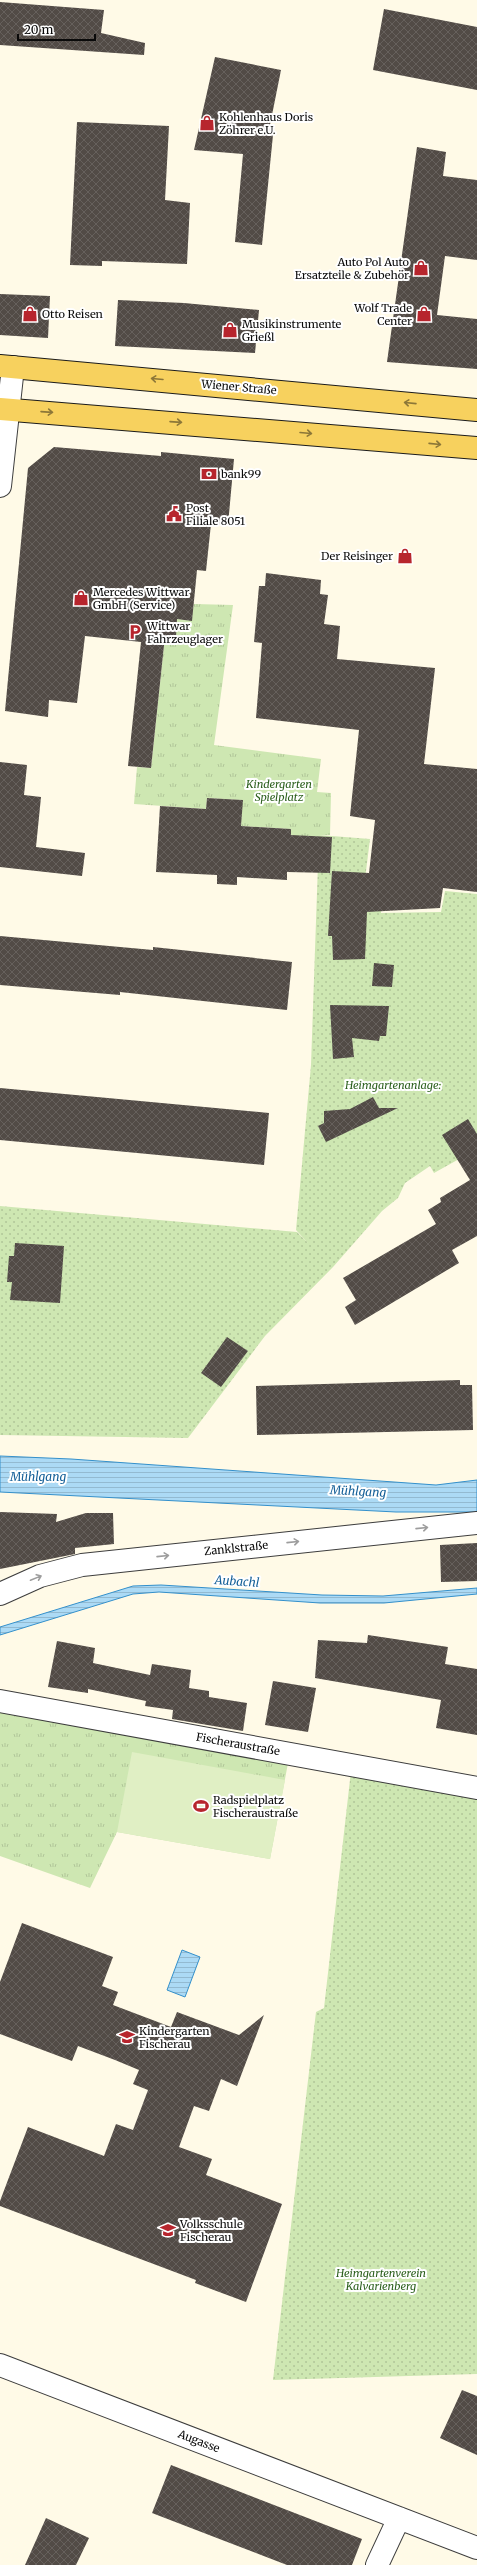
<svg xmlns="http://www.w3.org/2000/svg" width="477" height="2565" viewBox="0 0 477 2565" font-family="Merriweather,serif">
<defs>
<pattern id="park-tufts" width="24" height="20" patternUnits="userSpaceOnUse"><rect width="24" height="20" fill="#cee7b2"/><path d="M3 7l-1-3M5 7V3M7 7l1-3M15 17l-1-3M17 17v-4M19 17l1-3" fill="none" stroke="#b0c598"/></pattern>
<pattern id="garden-dots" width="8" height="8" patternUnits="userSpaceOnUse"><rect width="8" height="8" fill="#cee7b2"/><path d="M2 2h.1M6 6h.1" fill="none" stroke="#b0c598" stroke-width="1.8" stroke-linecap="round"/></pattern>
<pattern id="water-rules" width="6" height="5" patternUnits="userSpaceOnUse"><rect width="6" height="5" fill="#acdaf5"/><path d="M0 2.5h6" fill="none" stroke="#93bad1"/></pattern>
<pattern id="building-cross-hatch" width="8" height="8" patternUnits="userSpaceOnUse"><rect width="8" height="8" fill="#524b46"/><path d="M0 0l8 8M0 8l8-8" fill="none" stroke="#66605c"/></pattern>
</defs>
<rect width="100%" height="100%" fill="#fffae7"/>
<!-- park -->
<path fill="url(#park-tufts)" d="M 194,604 L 233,605 L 214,745 L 321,759 L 317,792 L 331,793 L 330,835 L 320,835 L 319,847 L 290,847 L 291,829 L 241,826 L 242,800 L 207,798 L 206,809 L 134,804 L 137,767 L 151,768 L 165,636 L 175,637 L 177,619 L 191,620 Z
M 0,1710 L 288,1763 L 270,1859 L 117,1832 L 90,1888 L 0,1856 Z"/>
<!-- garden -->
<path fill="url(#garden-dots)" d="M 319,835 L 370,839 L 365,879 L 383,877 L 381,913 L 441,912 L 445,891 L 477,894 L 477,1149 L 434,1173 L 430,1166 L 405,1183 L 398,1198 L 382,1211 L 333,1267 L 265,1336 L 188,1438 L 0,1435 L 0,1206 L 297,1232 L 308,1243 L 296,1230 L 311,1065 Z
M 351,1771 L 477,1794 L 477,2374 L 273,2380 L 316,2012 L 324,2008 Z"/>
<!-- pitch -->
<path fill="#e0efc4" d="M 132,1752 L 285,1780 L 270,1859 L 117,1832 Z"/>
<!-- water -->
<path fill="url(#water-rules)" stroke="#3490cb" d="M 0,1456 L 71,1459 L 436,1485 L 477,1480 L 477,1512 L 396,1512 L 0,1492 Z
M 161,1585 L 322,1595 L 383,1596 L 477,1588 L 477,1594 L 384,1603 L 320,1603 L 159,1592 L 133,1594 L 0,1635 L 0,1627 L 133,1586 Z
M 182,1950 L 200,1957 L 185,1997 L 167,1990 Z"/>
<!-- building -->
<path fill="url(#building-cross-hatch)" d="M 0,2 L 104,10 L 101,33 L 145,43 L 144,55 L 0,45 Z
M 384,9 L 477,27 L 477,90 L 373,70 Z
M 215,57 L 281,70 L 270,125 L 274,125 L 262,245 L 235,242 L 243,154 L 194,150 Z
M 77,122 L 169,126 L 165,200 L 190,203 L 187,264 L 102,261 L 102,266 L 70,265 Z
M 417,147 L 446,152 L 443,176 L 477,180 L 477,260 L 445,256 L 437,315 L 477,319 L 477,369 L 387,362 Z
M 0,294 L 50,296 L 48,338 L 0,335 Z
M 118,300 L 184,303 L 259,310 L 255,353 L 115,346 Z
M 54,447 L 161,456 L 161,452 L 234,459 L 228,525 L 211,524 L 206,571 L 197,570 L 192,621 L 177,619 L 176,637 L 165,636 L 151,768 L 128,766 L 141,642 L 85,636 L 77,703 L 49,700 L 48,717 L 5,711 L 28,468 Z
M 266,573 L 321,580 L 320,594 L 328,595 L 324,624 L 340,626 L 337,659 L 435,668 L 424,764 L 477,769 L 477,892 L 443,888 L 440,908 L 367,912 L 365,959 L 333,960 L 332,936 L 328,936 L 332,871 L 369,873 L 375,820 L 350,816 L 359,730 L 256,718 L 262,643 L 254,642 L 259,586 L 265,586 Z
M 0,762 L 27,765 L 24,795 L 41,797 L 36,847 L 85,853 L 82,876 L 0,867 Z
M 207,798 L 243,800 L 241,826 L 291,829 L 291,835 L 332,837 L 330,873 L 287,872 L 287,880 L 237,877 L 237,885 L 217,884 L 217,875 L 156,872 L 160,806 L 206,809 Z
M 0,936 L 153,950 L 153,947 L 292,962 L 287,1010 L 120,992 L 120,995 L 0,985 Z
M 374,963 L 394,965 L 392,987 L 372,986 Z
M 330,1005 L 389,1006 L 386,1036 L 380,1036 L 379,1041 L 352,1038 L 354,1057 L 333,1059 Z
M 0,1088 L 269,1113 L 264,1165 L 0,1140 Z
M 373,1097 L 379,1108 L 398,1108 L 326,1142 L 318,1126 L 324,1123 L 324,1111 L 350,1109 Z
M 468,1119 L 477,1134 L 477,1236 L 452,1250 L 459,1263 L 355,1325 L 345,1307 L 356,1300 L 343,1278 L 436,1224 L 428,1210 L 441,1202 L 440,1198 L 470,1180 L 442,1135 Z
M 15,1243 L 64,1246 L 60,1303 L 10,1300 L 12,1282 L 7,1282 L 9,1256 L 14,1256 Z
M 227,1337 L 248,1351 L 221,1387 L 201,1373 Z
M 460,1380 L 460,1385 L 472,1385 L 473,1430 L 257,1435 L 256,1386 Z
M 0,1512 L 57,1514 L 56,1522 L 86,1513 L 113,1513 L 114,1544 L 75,1548 L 75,1554 L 0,1569 Z
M 477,1543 L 477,1581 L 441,1582 L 440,1545 Z
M 368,1635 L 448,1647 L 445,1664 L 477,1669 L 477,1735 L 436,1728 L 441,1700 L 315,1678 L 318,1640 L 367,1643 Z
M 57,1641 L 95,1648 L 93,1663 L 150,1675 L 152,1664 L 191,1670 L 189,1688 L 209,1691 L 209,1697 L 247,1703 L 243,1731 L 172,1719 L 173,1710 L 145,1706 L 146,1701 L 88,1689 L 88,1693 L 48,1687 Z
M 273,1681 L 316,1688 L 308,1732 L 265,1725 Z
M 22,1923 L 113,1957 L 102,1986 L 118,1992 L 113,2005 L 171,2027 L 177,2012 L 239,2035 L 264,2015 L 237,2086 L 221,2079 L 209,2111 L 194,2106 L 179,2147 L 212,2159 L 206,2175 L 282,2204 L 246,2302 L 195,2283 L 196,2280 L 0,2206 L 0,2201 L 28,2127 L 104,2156 L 116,2124 L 133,2130 L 148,2090 L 133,2084 L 139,2070 L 115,2060 L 78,2046 L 72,2061 L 0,2034 L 0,1982 Z
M 462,2390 L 477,2396 L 477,2455 L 440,2438 Z
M 171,2465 L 362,2539 L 352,2565 L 287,2565 L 152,2513 Z
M 46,2518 L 89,2538 L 76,2565 L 25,2565 Z"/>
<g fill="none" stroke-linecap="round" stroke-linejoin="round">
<defs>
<path id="minor" d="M 0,486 L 13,367
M 0,1594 L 40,1576 L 82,1565 L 477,1523
M 0,1701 L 477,1788
M 0,2365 L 477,2548
M 377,2565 L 399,2518"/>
<path id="major" d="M 0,366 L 477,410
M 0,409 L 477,448"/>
</defs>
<!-- minor casing -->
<use href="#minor" stroke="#3d3d3d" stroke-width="24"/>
<!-- major casing -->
<use href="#major" stroke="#1b1b1b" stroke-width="24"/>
<!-- minor -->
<use href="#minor" stroke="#fff" stroke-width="22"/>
<!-- major -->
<use href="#major" stroke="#f7d15e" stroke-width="22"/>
</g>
<!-- one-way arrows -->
<defs><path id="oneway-shaft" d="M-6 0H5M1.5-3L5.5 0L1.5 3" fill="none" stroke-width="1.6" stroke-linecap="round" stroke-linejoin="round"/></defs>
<g stroke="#8c7738">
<use href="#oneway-shaft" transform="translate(157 379) rotate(-175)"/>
<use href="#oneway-shaft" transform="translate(410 403) rotate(-174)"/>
<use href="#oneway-shaft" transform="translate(47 412) rotate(4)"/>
<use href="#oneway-shaft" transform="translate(176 422) rotate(4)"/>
<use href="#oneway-shaft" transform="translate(306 433) rotate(5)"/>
<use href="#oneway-shaft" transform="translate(435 444) rotate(6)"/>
</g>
<g stroke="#9d9d9d">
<use href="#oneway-shaft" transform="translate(422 1528) rotate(-6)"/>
<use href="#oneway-shaft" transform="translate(293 1542) rotate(-6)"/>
<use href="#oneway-shaft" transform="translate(163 1556) rotate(-6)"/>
<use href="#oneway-shaft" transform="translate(36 1578) rotate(-22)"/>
</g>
<!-- icons -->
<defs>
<symbol id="shop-bare" viewBox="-9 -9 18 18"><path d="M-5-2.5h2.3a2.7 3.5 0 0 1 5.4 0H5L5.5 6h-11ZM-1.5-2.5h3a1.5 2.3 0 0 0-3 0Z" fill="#b7252d" stroke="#fff" stroke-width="2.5" paint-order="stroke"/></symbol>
<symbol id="bank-bare" viewBox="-9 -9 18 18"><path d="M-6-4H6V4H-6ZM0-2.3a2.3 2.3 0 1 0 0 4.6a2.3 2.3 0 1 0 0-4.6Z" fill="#b7252d" stroke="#fff" stroke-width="2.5" paint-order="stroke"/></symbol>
<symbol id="civic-bare" viewBox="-9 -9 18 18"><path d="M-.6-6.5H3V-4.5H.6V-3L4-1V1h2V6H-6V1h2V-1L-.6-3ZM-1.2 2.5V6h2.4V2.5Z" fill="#b7252d" stroke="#fff" stroke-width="2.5" paint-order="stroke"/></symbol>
<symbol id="parking-bare" viewBox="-9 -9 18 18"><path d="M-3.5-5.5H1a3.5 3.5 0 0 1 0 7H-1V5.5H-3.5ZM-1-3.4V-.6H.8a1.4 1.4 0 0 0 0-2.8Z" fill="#b7252d" stroke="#fff" stroke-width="2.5" paint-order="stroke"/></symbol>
<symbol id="stadium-bare" viewBox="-9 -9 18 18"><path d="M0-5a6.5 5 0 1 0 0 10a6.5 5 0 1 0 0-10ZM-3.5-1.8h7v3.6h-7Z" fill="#b7252d" stroke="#fff" stroke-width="2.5" paint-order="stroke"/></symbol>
<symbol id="school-bare" viewBox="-9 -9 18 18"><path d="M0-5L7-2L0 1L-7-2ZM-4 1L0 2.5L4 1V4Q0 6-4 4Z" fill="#b7252d" stroke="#fff" stroke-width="2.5" paint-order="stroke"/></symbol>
</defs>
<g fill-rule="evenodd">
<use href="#shop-bare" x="196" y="112" width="22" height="22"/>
<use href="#shop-bare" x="410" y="257" width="22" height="22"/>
<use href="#shop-bare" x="19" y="303" width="22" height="22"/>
<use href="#shop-bare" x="413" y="303" width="22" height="22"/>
<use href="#shop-bare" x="219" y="319" width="22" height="22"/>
<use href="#bank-bare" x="198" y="463" width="22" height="22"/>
<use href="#civic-bare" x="163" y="503" width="22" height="22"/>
<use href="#shop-bare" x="394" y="545" width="22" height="22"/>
<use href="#shop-bare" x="70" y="587" width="22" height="22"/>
<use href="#parking-bare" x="124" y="621" width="22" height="22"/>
<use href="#stadium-bare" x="190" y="1795" width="22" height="22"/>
<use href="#school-bare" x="116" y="2026" width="22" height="22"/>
<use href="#school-bare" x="157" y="2219" width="22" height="22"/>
</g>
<g text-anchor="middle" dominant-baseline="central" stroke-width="4" stroke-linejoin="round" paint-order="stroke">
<!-- poi labels -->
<g font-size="11" fill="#0a0a0a" stroke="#fff" text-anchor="start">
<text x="219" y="117">Kohlenhaus Doris<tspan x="219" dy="13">Zöhrer e.U.</tspan></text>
<text x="409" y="262" text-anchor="end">Auto Pol Auto<tspan x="409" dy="13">Ersatzteile &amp; Zubehör</tspan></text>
<text x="412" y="308" text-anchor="end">Wolf Trade<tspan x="412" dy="13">Center</tspan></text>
<text x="42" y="314">Otto Reisen</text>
<text x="242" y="324">Musikinstrumente<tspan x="242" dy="13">Grießl</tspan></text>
<text x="221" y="474">bank99</text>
<text x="186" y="508">Post<tspan x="186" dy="13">Filiale 8051</tspan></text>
<text x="393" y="556" text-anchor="end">Der Reisinger</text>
<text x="93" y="592">Mercedes Wittwar<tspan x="93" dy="13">GmbH (Service)</tspan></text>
<text x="147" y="626">Wittwar<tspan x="147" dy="13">Fahrzeuglager</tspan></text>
<text x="213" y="1800">Radspielplatz<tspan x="213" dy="13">Fischeraustraße</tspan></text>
<text x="139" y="2031">Kindergarten<tspan x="139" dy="13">Fischerau</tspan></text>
<text x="180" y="2224">Volksschule<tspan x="180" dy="13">Fischerau</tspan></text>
</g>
<!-- street labels -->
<g font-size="11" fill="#0a0a0a" stroke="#fff">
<text transform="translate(239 387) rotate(5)">Wiener Straße</text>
<text transform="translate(236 1548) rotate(-6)">Zanklstraße</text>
<text transform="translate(238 1744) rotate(10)">Fischeraustraße</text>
<text transform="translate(199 2441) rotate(21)">Augasse</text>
</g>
<!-- park labels -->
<g font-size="11" font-style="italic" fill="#2b5f1c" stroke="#fff">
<text x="279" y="784">Kindergarten<tspan x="279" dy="13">Spielplatz</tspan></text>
<text x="393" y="1085">Heimgartenanlage:</text>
<text x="381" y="2273">Heimgartenverein<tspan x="381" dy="13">Kalvarienberg</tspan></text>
</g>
<!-- water labels -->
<g font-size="12" font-style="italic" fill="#166098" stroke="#fff">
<text x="38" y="1476">Mühlgang</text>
<text transform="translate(358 1491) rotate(3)">Mühlgang</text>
<text transform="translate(237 1581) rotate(4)">Aubachl</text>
</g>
</g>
<!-- scale -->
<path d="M18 34v6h77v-6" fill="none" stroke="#0a0a0a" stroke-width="2"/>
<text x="24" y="34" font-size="12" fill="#0a0a0a" stroke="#ffffff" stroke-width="3" paint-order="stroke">20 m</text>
</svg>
